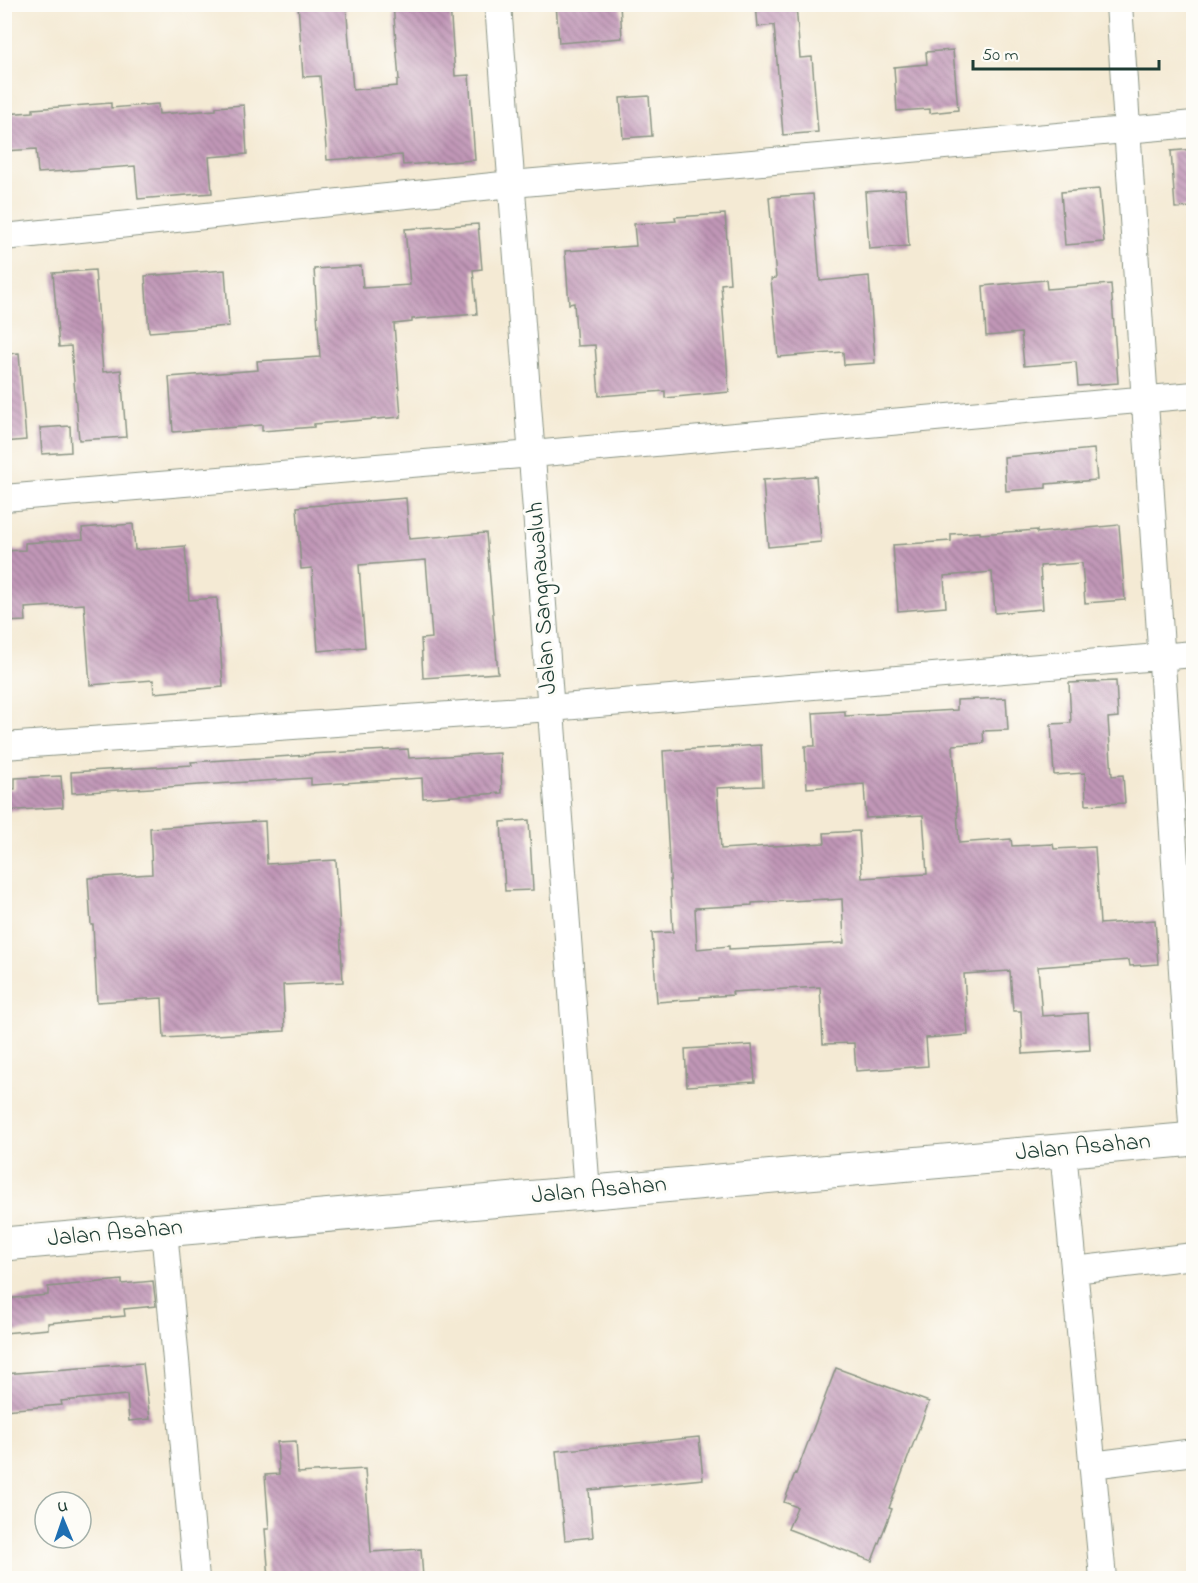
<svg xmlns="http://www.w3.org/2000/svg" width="1198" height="1583" viewBox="0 0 1198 1583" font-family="'Indie Flower',sans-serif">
<defs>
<pattern id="building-back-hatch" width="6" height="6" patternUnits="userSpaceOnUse" patternTransform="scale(1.5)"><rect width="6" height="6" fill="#c197b7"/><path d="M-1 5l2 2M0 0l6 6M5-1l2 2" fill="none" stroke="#9c7c96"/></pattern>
</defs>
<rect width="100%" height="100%" fill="#fdfcf7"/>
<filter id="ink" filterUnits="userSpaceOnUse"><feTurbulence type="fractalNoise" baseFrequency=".0167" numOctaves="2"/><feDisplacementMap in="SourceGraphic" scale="12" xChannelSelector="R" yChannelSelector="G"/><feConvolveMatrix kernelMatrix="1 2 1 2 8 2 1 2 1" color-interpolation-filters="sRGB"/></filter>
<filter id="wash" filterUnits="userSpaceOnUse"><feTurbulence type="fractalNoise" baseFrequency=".008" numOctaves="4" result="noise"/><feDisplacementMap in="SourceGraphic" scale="24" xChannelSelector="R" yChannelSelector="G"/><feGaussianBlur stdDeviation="1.35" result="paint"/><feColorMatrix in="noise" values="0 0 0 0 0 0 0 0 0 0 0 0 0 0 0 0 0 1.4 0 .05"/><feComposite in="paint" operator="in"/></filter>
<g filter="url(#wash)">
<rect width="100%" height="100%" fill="#f4ead4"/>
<g id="blocks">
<!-- building -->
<path fill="url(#building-back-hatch)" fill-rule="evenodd" d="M 298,4 L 346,4 L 353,90 L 397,86 L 397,80 L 399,80 L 393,4 L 450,4 L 455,76 L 469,75 L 475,160 L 403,165 L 402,155 L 327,160 L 320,76 L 303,77 Z
M 556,4 L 620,4 L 622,38 L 559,43 Z
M 756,4 L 796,4 L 800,58 L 812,57 L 818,132 L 783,135 L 774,25 L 758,27 Z
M 953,50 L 958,110 L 930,113 L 930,109 L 897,111 L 894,67 L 927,64 L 926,52 Z
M 649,96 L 652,136 L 623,138 L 620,98 Z
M 111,103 L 111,108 L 158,104 L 159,114 L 216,110 L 216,107 L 244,105 L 247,154 L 209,157 L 212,193 L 138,199 L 135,166 L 38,173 L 36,149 L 4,151 L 4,114 L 33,112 L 33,109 Z
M 1194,149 L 1194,207 L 1175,208 L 1171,151 Z
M 905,189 L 909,246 L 869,249 L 865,192 Z
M 1099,189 L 1104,242 L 1065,245 L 1061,192 Z
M 813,194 L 820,281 L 869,276 L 875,363 L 844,365 L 843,352 L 778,357 L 771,279 L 776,278 L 769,197 Z
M 725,214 L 730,283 L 721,284 L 729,392 L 665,398 L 665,391 L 599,396 L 595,345 L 577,346 L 574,303 L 569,304 L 565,251 L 636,246 L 634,224 L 676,221 L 675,217 Z
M 478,224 L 482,269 L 473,270 L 477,314 L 412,319 L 412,322 L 394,324 L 401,417 L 314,424 L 314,427 L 262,431 L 262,425 L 173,432 L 169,377 L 258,370 L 257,361 L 320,357 L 314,269 L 361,266 L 363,288 L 410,285 L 405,229 Z
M 95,270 L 103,372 L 121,370 L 126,437 L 79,440 L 71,346 L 59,347 L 53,273 Z
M 225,270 L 229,326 L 149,332 L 145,276 Z
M 1046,280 L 1047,289 L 1111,284 L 1118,383 L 1078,386 L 1076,362 L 1024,366 L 1021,333 L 986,336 L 983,286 Z
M 19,353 L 26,440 L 4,442 L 4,354 Z
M 70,426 L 71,452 L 42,454 L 40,428 Z
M 1094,449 L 1097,480 L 1046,484 L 1046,488 L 1006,491 L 1004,457 Z
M 816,476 L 821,542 L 768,547 L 763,480 Z
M 406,498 L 409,539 L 486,533 L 498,673 L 423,678 L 421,639 L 432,638 L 426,560 L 359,565 L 365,647 L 318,651 L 312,568 L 301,569 L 297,507 Z
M 133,524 L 135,550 L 185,546 L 189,600 L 217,598 L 223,687 L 154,693 L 153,680 L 90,685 L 84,604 L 25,608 L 26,621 L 4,622 L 4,551 L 25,550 L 25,543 L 83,539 L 82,528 Z
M 1119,525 L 1125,600 L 1085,603 L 1082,563 L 1040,566 L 1043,609 L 995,613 L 992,572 L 944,576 L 946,607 L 898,611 L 893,545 L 951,541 L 951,534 L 980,532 L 980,534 L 1037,530 L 1037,533 Z
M 1116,681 L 1118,717 L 1108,718 L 1112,776 L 1123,775 L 1125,803 L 1086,805 L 1085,773 L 1054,775 L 1051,724 L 1071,723 L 1069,683 Z
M 1006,698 L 1008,730 L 983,731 L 984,743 L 953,745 L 959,843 L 1011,839 L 1012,846 L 1053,844 L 1054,849 L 1095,847 L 1100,924 L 1155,920 L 1158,964 L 1130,966 L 1129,960 L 1038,967 L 1042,1016 L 1088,1013 L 1090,1050 L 1023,1054 L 1021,1011 L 1013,1011 L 1010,971 L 964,974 L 968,1035 L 926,1038 L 928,1066 L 856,1071 L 854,1043 L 823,1044 L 820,987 L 732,992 L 733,995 L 700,997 L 700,999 L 657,1002 L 652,933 L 673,932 L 663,751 L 761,745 L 763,786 L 717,788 L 721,849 L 825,843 L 824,833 L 859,831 L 862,878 L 927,874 L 923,815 L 866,818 L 864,784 L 807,788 L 805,746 L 815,746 L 813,713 L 845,711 L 845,716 L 957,710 L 957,700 ZM 828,899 L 828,900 L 842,899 L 844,943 L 729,949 L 729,946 L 697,949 L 695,908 L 752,905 L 752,903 Z
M 408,749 L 409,758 L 500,753 L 502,793 L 423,798 L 422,778 L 311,785 L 311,778 L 72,793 L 71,772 L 192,765 L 191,762 L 309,755 L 309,754 Z
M 61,776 L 63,807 L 4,811 L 4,789 L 15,789 L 15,778 Z
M 529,820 L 533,890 L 505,891 L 501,822 Z
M 265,821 L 267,864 L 336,860 L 343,982 L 283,985 L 285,1031 L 164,1038 L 162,998 L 97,1002 L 93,925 L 91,925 L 88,878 L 152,874 L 150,828 Z
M 752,1045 L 755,1082 L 687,1086 L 685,1049 Z
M 122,1280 L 122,1284 L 153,1281 L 156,1306 L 124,1309 L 125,1316 L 48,1323 L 48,1329 L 4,1333 L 4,1299 L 48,1295 L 48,1287 Z
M 143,1363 L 150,1419 L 129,1421 L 127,1395 L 61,1401 L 62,1405 L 4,1410 L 4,1374 Z
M 836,1368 L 929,1402 L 889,1508 L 892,1509 L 872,1561 L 788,1529 L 797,1507 L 784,1502 L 795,1473 L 796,1474 Z
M 699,1437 L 703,1479 L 589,1490 L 593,1537 L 565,1540 L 556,1451 Z
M 296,1441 L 298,1473 L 365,1469 L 371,1552 L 421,1549 L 423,1578 L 269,1578 L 265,1529 L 269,1529 L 265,1475 L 279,1474 L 277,1442 Z"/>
</g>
</g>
<g filter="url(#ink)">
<use href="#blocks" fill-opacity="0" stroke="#8a9484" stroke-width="1.5"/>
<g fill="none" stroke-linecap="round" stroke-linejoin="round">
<defs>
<path id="street" d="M 498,4 L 587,1192
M 1119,4 L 1193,1139
M 4,237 L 512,184 L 1194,124
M 4,498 L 532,454 L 1194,395
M 4,746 L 551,708 L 1194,654
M 1063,1150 L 1103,1578
M 164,1230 L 196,1578
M 1074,1270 L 1194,1256
M 1092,1465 L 1194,1452"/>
<path id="primary" d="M 4,1244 L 1194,1139"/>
</defs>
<!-- street casing -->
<use href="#street" stroke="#8a9484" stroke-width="28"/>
<!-- primary casing -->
<use href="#primary" stroke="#8a9484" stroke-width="35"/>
<!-- street -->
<use href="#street" stroke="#fff" stroke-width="26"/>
<!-- primary -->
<use href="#primary" stroke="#fff" stroke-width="33"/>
</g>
</g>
<g text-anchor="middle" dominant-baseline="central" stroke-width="6" stroke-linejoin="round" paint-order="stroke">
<!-- street labels -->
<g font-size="24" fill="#1f3d34" stroke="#fdfcf7">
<text transform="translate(543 598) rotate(-94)">Jalan Sangnawaluh</text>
<text transform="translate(1083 1148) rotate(-5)">Jalan Asahan</text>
<text transform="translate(599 1191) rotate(-5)">Jalan Asahan</text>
<text transform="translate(115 1234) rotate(-5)">Jalan Asahan</text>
</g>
</g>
<!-- margin -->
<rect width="1198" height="1583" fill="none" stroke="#fdfcf7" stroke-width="24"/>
<!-- north arrow -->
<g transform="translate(63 1520) rotate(358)"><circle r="28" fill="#fdfcf7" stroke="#a4b0a9" stroke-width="1.5"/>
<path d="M0-4.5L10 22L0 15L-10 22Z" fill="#1f6fb2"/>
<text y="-9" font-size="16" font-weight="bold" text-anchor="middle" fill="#1f3d34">U</text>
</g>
<!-- scale -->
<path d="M973 60v9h186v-9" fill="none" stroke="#1f3d34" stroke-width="3"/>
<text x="982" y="60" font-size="18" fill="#1f3d34" stroke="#fdfcf7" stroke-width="4.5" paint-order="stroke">50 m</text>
</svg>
